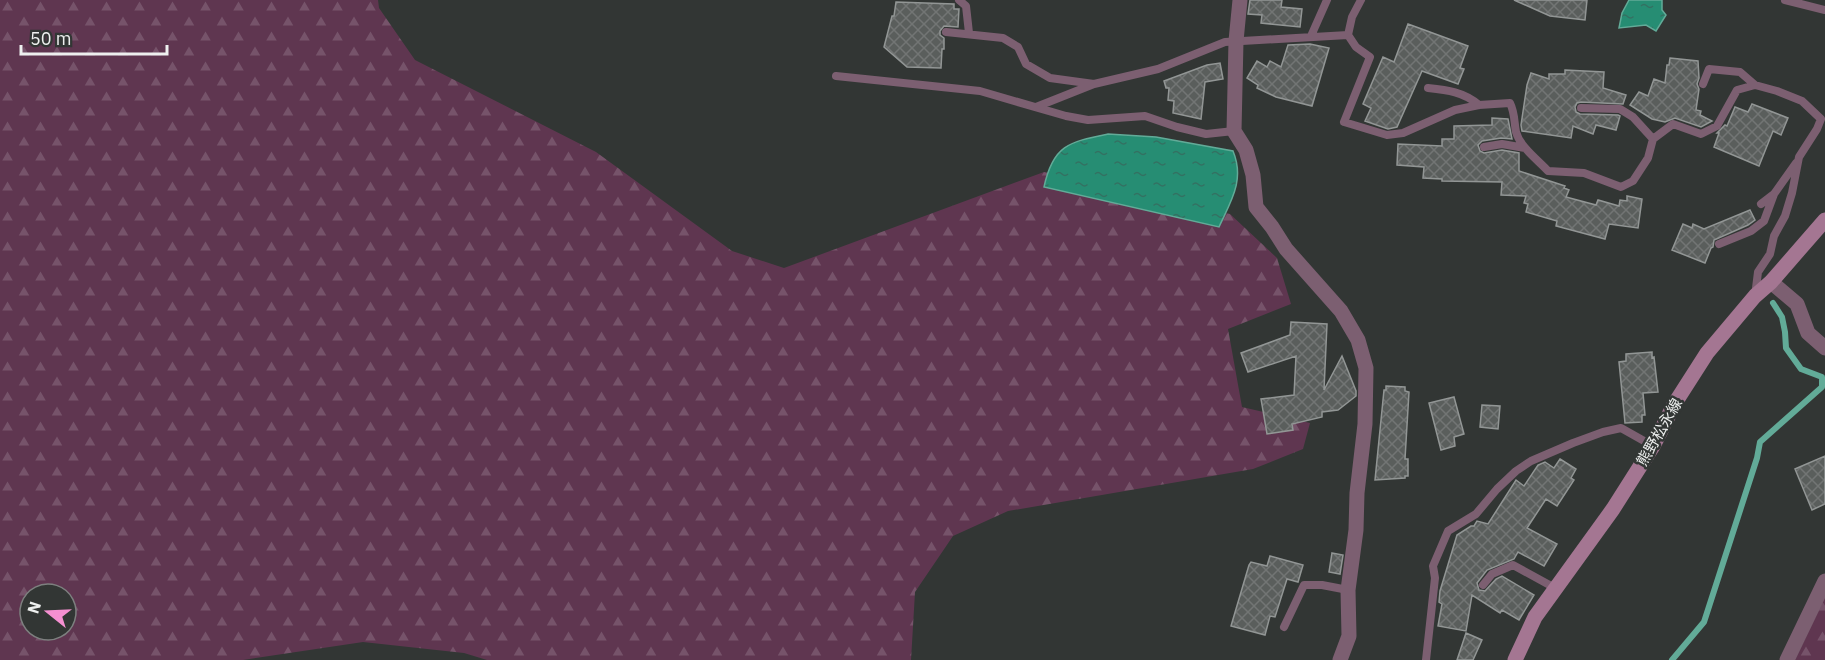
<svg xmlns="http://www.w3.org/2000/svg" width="1825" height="660" viewBox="0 0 1825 660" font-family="'IBM Plex Sans','Noto Sans JP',sans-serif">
<defs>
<pattern id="forest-firs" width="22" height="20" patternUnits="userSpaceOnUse" patternTransform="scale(1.5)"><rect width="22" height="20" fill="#5f3650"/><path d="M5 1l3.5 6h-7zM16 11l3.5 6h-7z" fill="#76536a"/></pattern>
<pattern id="water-ripples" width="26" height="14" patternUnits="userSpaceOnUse" patternTransform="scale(1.5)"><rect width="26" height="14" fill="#268d73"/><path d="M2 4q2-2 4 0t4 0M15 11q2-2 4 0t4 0" fill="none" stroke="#337162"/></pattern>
<pattern id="building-cross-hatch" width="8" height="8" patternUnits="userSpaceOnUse" patternTransform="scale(1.5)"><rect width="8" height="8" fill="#5a5e5c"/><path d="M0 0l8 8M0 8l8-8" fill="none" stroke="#727574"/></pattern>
</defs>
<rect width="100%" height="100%" fill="#323634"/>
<!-- forest -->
<path fill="url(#forest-firs)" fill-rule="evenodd" d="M 0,0 L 378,0 L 379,8 L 415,60 L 596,152 L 732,251 L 784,268 L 1044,172 L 1230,214 L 1277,258 L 1291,304 L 1228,329 L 1242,407 L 1310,423 L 1303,449 L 1253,469 L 1008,511 L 953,536 L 915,592 L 911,660 L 487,660 L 464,653 L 363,642 L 243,660 L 0,660 ZM 30,594 L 66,594 L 66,630 L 30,630 Z
M 1825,597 L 1825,660 L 1795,660 Z"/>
<!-- water -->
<path fill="url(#water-ripples)" stroke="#62ab98" stroke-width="1.5" d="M 1629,0 L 1662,0 L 1662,10 L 1666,15 L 1656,31 L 1646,25 L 1619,28 L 1622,13 Z
M 1108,134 L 1156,137 L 1233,151 C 1245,180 1231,201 1219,227 L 1044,187 C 1053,145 1069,142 1108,134 Z"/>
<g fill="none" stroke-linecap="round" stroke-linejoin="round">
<!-- stream -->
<path stroke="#62ab98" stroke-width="6" d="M 1672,660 L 1704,622 L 1757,458 L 1760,442 L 1822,387 L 1822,377 L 1801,369 L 1786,348 L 1785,332 L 1782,317 L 1773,303"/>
</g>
<!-- building -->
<path fill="url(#building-cross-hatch)" stroke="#929695" stroke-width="1.5" d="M 1250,0 L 1282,0 L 1281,7 L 1302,9 L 1300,27 L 1261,23 L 1262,15 L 1248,14 Z
M 1514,0 L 1587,0 L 1585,20 L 1550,16 Z
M 896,2 L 954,4 L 954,9 L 959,9 L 958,27 L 944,26 L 940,31 L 940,35 L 944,38 L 944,49 L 942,49 L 941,68 L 907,67 L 884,47 L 892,16 L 894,16 Z
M 1408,24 L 1468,46 L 1460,68 L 1464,69 L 1458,84 L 1422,71 L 1397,127 L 1388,129 L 1365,121 L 1371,108 L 1363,104 L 1383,57 L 1394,62 Z
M 1310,44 L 1329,48 L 1312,106 L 1276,97 L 1257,88 L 1258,85 L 1247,78 L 1257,61 L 1267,67 L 1270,61 L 1281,67 L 1288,45 Z
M 1670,58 L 1698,61 L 1699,78 L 1697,84 L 1699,89 L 1696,110 L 1701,111 L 1700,115 L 1712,121 L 1701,127 L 1675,118 L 1665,122 L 1652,119 L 1630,105 L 1639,92 L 1648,96 L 1654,79 L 1665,83 L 1667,65 L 1669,65 Z
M 1220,63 L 1223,79 L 1205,82 L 1201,119 L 1173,113 L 1174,101 L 1168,100 L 1169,88 L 1166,88 L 1164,81 L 1207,65 Z
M 1565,70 L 1604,72 L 1603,88 L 1626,95 L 1623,104 L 1581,102 L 1577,103 L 1575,107 L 1576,112 L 1580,114 L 1618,115 L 1620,116 L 1616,130 L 1596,125 L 1593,134 L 1573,126 L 1571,138 L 1522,131 L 1521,125 L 1527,85 L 1531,73 L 1549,79 L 1549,74 L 1565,74 Z
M 1752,104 L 1788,118 L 1781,135 L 1773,131 L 1759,166 L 1714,147 L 1719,133 L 1717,133 L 1725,125 L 1727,126 L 1735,107 L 1748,112 Z
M 1492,118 L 1508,119 L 1512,139 L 1501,138 L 1482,141 L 1478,145 L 1480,151 L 1484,153 L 1502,150 L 1519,153 L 1519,171 L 1565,186 L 1564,188 L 1569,190 L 1566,197 L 1596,205 L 1598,200 L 1619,206 L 1620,200 L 1627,201 L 1627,196 L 1642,199 L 1638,228 L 1609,224 L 1605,239 L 1556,226 L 1557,221 L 1526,212 L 1528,204 L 1524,203 L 1526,196 L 1501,195 L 1502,182 L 1442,181 L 1442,179 L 1423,178 L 1424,167 L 1397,165 L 1398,144 L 1442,146 L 1442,139 L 1454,139 L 1454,126 L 1492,125 Z
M 1750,210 L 1755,220 L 1748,225 L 1714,240 L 1713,247 L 1711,248 L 1705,263 L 1672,250 L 1683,224 L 1692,228 L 1693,224 L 1704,229 Z
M 1291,322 L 1327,324 L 1324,390 L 1342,356 L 1356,391 L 1356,396 L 1338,410 L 1322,412 L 1322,417 L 1292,424 L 1293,430 L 1267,434 L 1261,399 L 1294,395 L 1296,356 L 1248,372 L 1241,353 L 1290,335 Z
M 1652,352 L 1652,358 L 1654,357 L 1658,392 L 1643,393 L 1645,415 L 1642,415 L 1642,422 L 1625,423 L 1619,362 L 1626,361 L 1626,354 Z
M 1386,386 L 1405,387 L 1405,391 L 1409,392 L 1405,459 L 1408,459 L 1408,476 L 1405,476 L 1405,478 L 1375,480 L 1384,390 L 1386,390 Z
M 1454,397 L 1464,434 L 1454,437 L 1455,446 L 1441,450 L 1429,403 Z
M 1482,405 L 1500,406 L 1498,429 L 1480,427 Z
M 1825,456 L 1825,504 L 1812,510 L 1795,469 Z
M 1560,459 L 1576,469 L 1571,478 L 1574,480 L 1557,506 L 1546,499 L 1527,528 L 1557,544 L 1544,566 L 1518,552 L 1514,559 L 1487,570 L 1477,583 L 1479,590 L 1485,591 L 1496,579 L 1502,576 L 1534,595 L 1519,620 L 1502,610 L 1500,613 L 1472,595 L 1466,631 L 1438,626 L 1442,604 L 1439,602 L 1440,591 L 1457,535 L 1471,526 L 1474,526 L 1477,521 L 1488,524 L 1516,480 L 1524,486 L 1538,465 L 1545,462 L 1554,468 Z
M 1332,553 L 1343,555 L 1340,574 L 1329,572 Z
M 1270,556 L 1303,565 L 1298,582 L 1287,579 L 1275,617 L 1270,616 L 1265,635 L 1231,626 L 1249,565 L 1251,562 L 1267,566 Z
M 1466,633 L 1482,640 L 1473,660 L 1457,660 Z"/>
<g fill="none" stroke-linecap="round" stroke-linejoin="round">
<!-- service -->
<path stroke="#7c5f71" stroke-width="8" d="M 959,0 L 966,6 L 969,33
M 1785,0 L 1825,10
M 946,32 L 1003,38 L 1018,47 L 1026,64 L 1050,78 L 1094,84 L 1158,69 L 1225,42 L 1348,35 L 1352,17 L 1361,0
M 1348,35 L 1356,47 L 1370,57 L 1344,122 L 1387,135 L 1403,133 L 1455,110 L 1479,105 L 1510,103 C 1515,113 1514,122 1516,132 C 1520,147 1538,160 1548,171 L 1584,173 L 1621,187 L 1633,181 L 1648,158 L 1653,139 L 1673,124 L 1701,134 L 1717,126 L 1737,90 L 1755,85 L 1777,91 L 1802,101 L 1821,119 L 1817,129 L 1799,157 L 1792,193 L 1785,216 L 1774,236 L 1770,254 L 1758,272 L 1755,296
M 1311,36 L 1327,0
M 836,76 L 980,91 L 1066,116 L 1088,120 L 1145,116 L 1177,127 L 1206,134 L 1234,131
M 1703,84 L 1709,69 L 1740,72 L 1755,85
M 1428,88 C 1447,90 1464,92 1479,105
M 1036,107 L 1094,84
M 1581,108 L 1620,109 L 1633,117 L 1653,139
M 1484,147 L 1502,144 L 1525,148
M 1761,204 L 1774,194 L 1796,163
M 1719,244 L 1751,231 L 1764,221 L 1774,194
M 1483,585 L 1492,574 L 1513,565 L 1555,588
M 1284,627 L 1304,585 L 1322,585 L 1348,590
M 1426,660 L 1435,578 L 1433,566 L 1448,531 L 1476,514 L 1497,489 L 1516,471 L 1531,461 L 1573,443 L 1603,432 L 1621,428 L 1653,446"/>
<!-- minor -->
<path stroke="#7c5f71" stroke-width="15" d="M 1240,0 L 1236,41 L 1234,131 L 1246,150 L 1253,175 L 1256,207 L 1272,227 L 1286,249 L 1341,311 L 1358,340 L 1366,368 L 1365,424 L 1357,493 L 1356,530 L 1348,590 L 1349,636 L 1340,660
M 1771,282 L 1797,304 L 1808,333 L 1825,348
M 1787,660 L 1825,581"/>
<!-- secondary -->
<path stroke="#a47692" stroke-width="15" d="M 1515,660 L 1535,617 L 1613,509 L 1653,446 L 1675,403 L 1707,353 L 1755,296 L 1771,282 L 1825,220"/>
</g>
<g text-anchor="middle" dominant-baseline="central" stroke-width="5" stroke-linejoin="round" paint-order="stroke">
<!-- street labels -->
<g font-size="15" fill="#eef0ef" stroke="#323634">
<text transform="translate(1659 432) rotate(-60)">熊野松永線</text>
</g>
</g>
<!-- north arrow -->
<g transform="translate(48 612) rotate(288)"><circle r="28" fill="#323634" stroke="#7d807f" stroke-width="1.5"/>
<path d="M0-4.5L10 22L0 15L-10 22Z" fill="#f590d1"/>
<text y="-9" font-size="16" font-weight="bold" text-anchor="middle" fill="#eef0ef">N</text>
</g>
<!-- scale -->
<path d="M21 45v9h146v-9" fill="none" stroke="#eef0ef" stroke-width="3"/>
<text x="30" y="45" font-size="18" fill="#eef0ef" stroke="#323634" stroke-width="4.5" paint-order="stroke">50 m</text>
</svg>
